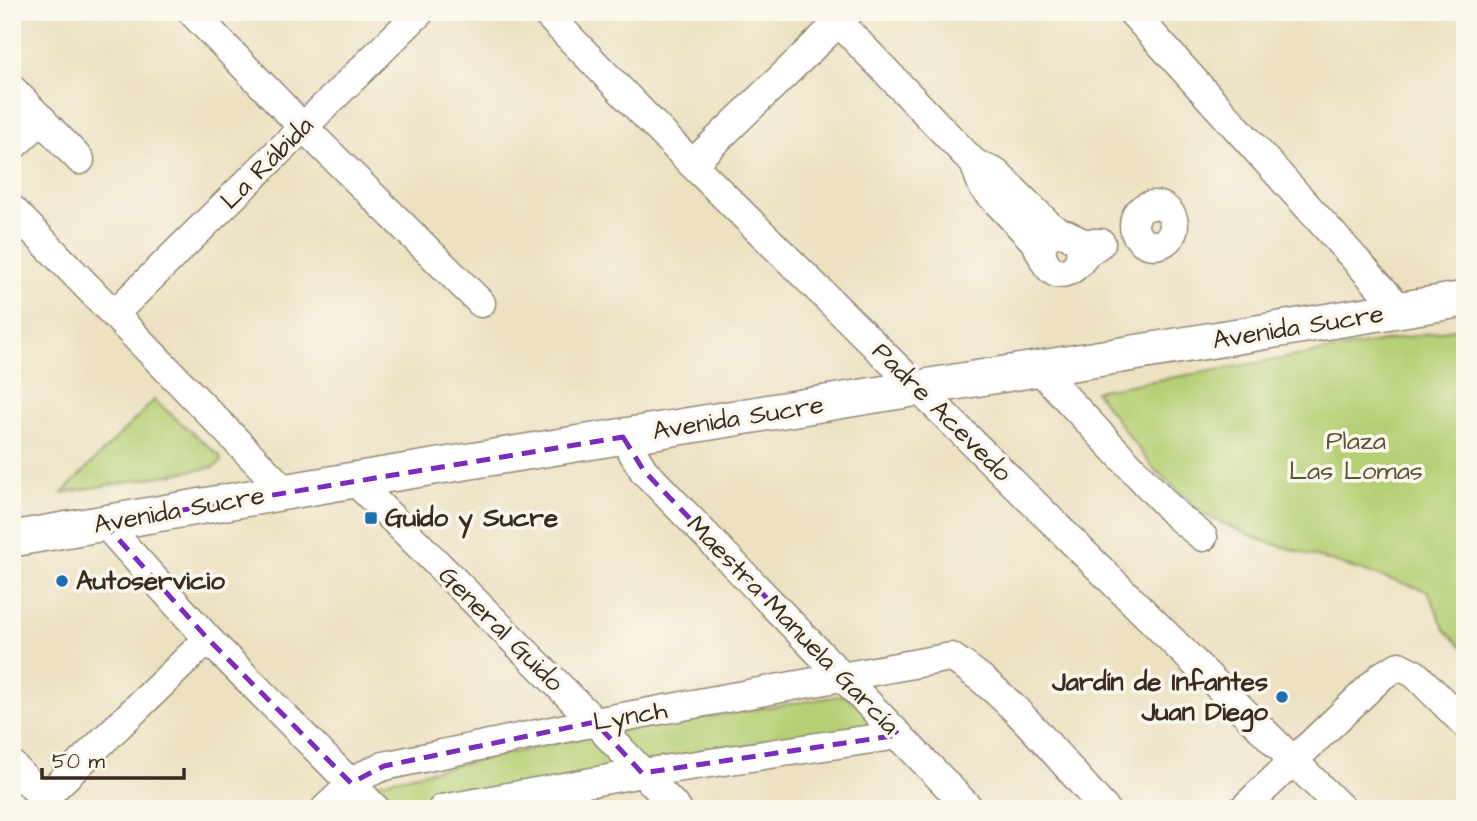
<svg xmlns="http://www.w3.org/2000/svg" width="1477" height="821" viewBox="0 0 1477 821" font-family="'Architects Daughter',sans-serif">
<rect width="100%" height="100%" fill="#fbf7ec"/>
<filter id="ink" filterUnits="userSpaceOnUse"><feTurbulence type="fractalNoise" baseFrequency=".0143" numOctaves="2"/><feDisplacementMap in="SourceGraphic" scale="14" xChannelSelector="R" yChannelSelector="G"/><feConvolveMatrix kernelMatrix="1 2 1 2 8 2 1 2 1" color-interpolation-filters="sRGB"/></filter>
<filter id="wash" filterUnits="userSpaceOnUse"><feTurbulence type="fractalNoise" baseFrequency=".00686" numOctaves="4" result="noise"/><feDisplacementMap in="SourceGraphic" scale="28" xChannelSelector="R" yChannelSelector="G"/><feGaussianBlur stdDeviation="1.57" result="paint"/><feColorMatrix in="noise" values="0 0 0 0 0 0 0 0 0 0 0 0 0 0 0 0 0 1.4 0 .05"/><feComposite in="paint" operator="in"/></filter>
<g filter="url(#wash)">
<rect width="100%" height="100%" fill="#ede1c2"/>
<!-- park -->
<path fill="#b5cf74" stroke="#787c49" stroke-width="2" d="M 1465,327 L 1465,650 L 1445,630 L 1428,591 L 1261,540 L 1206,516 L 1154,469 L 1095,391 Z
M 154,400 L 220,456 L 221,462 L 214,467 L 62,493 Z
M 846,695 L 881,727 L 639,766 L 405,809 L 345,809 L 368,785 L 592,735 Z"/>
</g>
<g filter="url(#ink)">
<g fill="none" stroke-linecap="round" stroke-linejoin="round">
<defs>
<path id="minor" d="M 192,12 L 294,118 L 481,303
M 545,12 L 692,164 L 1342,809
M 829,12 L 974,163
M 1132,12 L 1401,310
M 12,89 L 80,160
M 12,147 L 42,119
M 692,164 L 849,12
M1134 225a20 20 0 1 1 40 0a20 20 0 1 1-40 0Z
M 12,209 L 286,492
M 1077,240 C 1086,258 1076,274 1056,273 C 1038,263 1035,235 1059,233 C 1068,232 1071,238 1079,241 C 1086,244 1093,243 1101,243 L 1088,252 L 1078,264
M 1041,254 L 1036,243 L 983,187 L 974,163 L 996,173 L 1051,227 L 1062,233
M 114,314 L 420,12
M 1040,370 L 1177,516 L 1203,537
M 623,437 L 644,471 L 970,809
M 354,480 L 595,722 L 677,809
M 104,523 L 208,639 L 376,809
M 12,765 L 54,809
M 44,798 L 208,639
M 325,809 L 359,777 L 384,766 L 595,722 L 951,657 C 1011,694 1057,757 1105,809
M 442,809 L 642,773 L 899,735
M 1243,809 L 1383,675 L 1399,666 L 1415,674 L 1465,724"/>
<path id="major" d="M 12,539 L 354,480 L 1465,299"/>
</defs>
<!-- minor casing -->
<use href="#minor" stroke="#948670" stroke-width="31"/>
<!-- major casing -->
<use href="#major" stroke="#948670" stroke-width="38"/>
<!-- minor -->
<use href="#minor" stroke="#fff" stroke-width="28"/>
<!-- major -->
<use href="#major" stroke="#fff" stroke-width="35"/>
</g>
</g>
<!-- marked area -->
<path fill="none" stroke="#7b2cbf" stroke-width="5" stroke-dasharray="14 9" stroke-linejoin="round" d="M 623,437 L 644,471 L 899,735 L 642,773 L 595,722 L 384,766 L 351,783 L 208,639 L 104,523 Z"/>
<!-- markers -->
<g fill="#1f6fb2" stroke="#fbf7ec" stroke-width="2.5">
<rect x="364" y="511" width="14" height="14" rx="3.5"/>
<circle cx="62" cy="581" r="7"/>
<circle cx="1282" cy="697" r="7"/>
</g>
<g text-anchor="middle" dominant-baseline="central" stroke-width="7" stroke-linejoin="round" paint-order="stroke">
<!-- street labels -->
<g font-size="26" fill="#3b2a1e" stroke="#fbf7ec">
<text transform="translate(267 163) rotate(-45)">La Rábida</text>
<text transform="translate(1298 327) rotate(-9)">Avenida Sucre</text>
<text transform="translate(942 412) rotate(45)">Padre Acevedo</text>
<text transform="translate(738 418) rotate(-9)">Avenida Sucre</text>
<text transform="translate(179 510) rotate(-10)">Avenida Sucre</text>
<text transform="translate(793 625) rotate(46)">Maestra Manuela García</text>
<text transform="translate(501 629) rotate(45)">General Guido</text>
<text transform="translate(630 716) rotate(-10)">Lynch</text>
</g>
<!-- park labels -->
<g font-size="26" fill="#5a5334" stroke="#fbf7ec">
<text x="1356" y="441">Plaza<tspan x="1356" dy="30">Las Lomas</tspan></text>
</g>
<!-- poi labels -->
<g font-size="26" font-weight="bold" fill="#3b2a1e" stroke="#fbf7ec" text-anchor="start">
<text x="385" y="518">Guido y Sucre</text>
<text x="76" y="581">Autoservicio</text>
<text x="1268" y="682" text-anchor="end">Jardín de Infantes<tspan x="1268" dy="30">Juan Diego</tspan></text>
</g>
</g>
<!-- margin -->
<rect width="1477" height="821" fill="none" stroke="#fbf7ec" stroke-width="42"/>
<!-- scale -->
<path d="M42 768v10h142v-10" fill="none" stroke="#3b2a1e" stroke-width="3.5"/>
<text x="52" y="768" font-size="21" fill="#3b2a1e" stroke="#fbf7ec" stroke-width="5" paint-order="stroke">50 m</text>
</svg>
